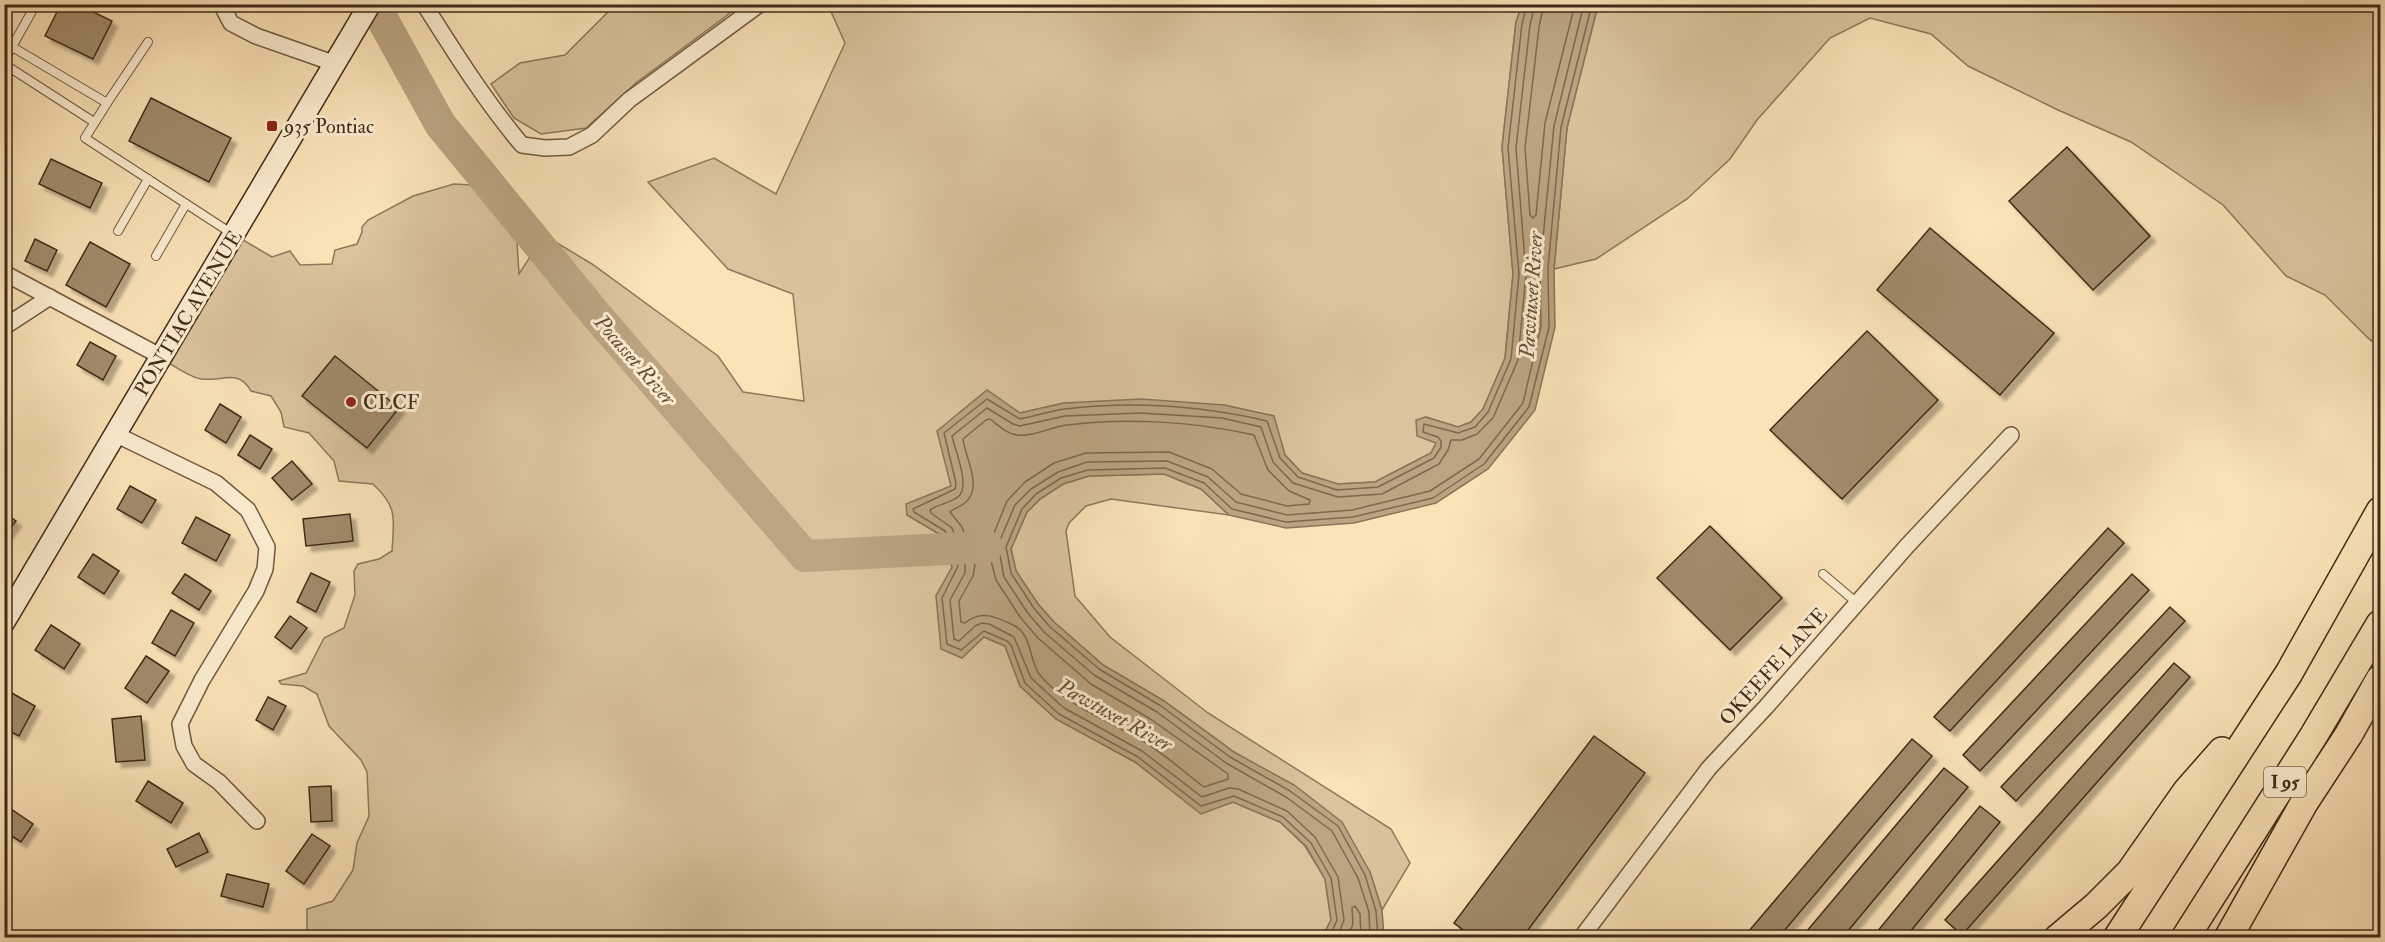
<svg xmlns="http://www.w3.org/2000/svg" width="2385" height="942" font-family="'IM FELL Double Pica',serif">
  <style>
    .green { fill: #dbc49d; stroke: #8e785b; stroke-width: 1.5 }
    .water { fill: #bca482; stroke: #8b7458; stroke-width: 1.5 }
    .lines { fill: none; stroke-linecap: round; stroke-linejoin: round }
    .shore { stroke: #7e684e; stroke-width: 1.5 }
    .river { stroke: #bca482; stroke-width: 32 }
    .building { fill: #a28b6c; stroke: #412b19; stroke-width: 1.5; filter: url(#shadow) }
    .service-casing { stroke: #705941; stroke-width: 10 }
    .minor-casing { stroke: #705941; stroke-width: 18 }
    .secondary-casing { stroke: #412b19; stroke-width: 24 }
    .motorway-casing { stroke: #412b19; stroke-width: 30 }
    .service { stroke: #fcedd1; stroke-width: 8 }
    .minor { stroke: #fcedd1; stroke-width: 15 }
    .secondary { stroke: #fcedd1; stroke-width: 21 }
    .motorway { stroke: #fbe3b8; stroke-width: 27 }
    .poi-dot { fill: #8f2418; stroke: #fcedd1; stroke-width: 2 }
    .labels { text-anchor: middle; stroke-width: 6; stroke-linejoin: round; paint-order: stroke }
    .shield { fill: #fcedd1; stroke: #796550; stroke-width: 1.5 }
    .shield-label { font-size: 18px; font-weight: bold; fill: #412b19 }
    .poi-label { font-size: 20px; fill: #412b19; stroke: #fcedd1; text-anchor: start }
    .street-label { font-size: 20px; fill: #412b19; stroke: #fcedd1 }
    .water-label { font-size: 21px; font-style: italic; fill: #664f38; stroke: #fcedd1 }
  </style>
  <defs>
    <filter id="shadow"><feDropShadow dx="5.5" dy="5.5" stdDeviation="1.5" flood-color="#0004"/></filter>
  </defs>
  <rect width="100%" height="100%" fill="#fbe3b8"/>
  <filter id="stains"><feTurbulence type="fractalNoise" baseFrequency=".00333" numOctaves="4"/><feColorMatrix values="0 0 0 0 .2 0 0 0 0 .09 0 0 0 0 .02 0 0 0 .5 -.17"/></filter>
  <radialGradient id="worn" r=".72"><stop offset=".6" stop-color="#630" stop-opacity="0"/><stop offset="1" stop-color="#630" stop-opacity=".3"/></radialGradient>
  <g class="green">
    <path d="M615,5h126l-104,77 -51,46 -45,6 -27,-16 -23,-34 29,-21 45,-8z"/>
    <path d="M828,5h694l-6,17 -14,125 11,127 -8,84 -22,51 -12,13 -13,5 -32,-10 10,26 -5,10 -56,29 -37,2 -36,-11 -17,-18 -12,-39 -49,-11 -160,-2 -44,10 -69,73 -44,29 34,20 11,33 -16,28 48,41 21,9 15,40 36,33 79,43 66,51 32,-11 47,20 25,24 20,33 6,41 -9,17h-1017l2,-5v-23l26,-8 20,-31 4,-27 12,-27 -2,-44 -6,-12 -32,-34 -12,-32 -14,-8 -22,-2 -2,-3 27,-8 18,-35 20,-10 11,-33 -1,-24 4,-7 21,-5 13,-8c2,-32 6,-44 -19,-67l-34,-3 -5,-20 -25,-28 -25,-6 -3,-15 -10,-16 -20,-5c-13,-23 -29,-9 -50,-12 -12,-2 -27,-13 -37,-19l74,-123 34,20 18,-6 10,14 32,-1 3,-14 22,-6 5,-12v-5l6,-7 45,-24 41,-12 17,1 28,9 17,32 3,48 25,-39 48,29 126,92 25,36 61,9 -11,-107 -65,-25 -80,-87 66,-24 62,36 69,-151z"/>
    <path d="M1598,5h782v326l-9,10 -46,-46 -39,-19 -63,-71 -92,-63 -73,-32 -90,-44 -37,-32 -61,-16 -40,20 -73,82 -27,39 -43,40 -91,60 -42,10 13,-141z"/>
    <path d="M1164,474l37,15 28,26 -118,-16 -25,7 -17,17 -3,8 9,65 35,41 98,76 183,116 19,34 -28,47 -12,-38 -136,-120 -70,-51 -61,-36 -49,-43 -16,-18 -22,-33 -5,-22 16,-37 13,-13 23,-15 26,-8z"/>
  </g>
  <path class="water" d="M1522,5h76l-31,123 -13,141 1,58 -20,83 -47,59 -52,34 -82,20 -68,5 -57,-13 -28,-26 -37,-15 -75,2 -26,8 -23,15 -13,13 -16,37 5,22 22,33 16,18 49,43 61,36 70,51 60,33 48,37 28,50 12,38 2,27h-62l9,-17 -6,-41 -19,-33 -26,-24 -47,-20 -32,12 -66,-52 -79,-43 -36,-33 -15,-40 -21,-9 -22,21 -21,-9 -5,-53 16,-29 -11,-32 -34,-20 -1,-11 45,-18 -14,-55 50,-41 33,23 44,-10 77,-4 83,6 50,11 11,39 17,18 36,11 37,-2 56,-29 5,-10 -19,-7 -1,-16 9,-3 33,10 13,-5 12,-13 22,-51 8,-84 -11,-127 14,-125z"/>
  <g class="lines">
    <g class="shore">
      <path d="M1544,4l-5,23 -14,121 5,67 3,3 3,-3 9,-92 30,-119"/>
      <path d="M990,419c8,6 17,15 27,16 16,2 34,-8 50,-10 59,-8 129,-3 187,10l14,35 21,21 21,9 -1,4 -22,2 -46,-12 -29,-25 -43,-17 -83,1 -32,10 -29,19 -18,19 -17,42 -1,10 7,27 24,37 18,21 53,46 61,36 76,54v5l-24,8c-19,-14 -37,-31 -58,-44 -32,-20 -84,-39 -107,-69 -10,-15 -7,-38 -24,-48 -18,-9 -34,-17 -50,-3l-4,-1 -2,-21 14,-25 2,-11 -13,-38 -12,-15c4,-4 11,-5 16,-10 17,-16 -1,-44 -3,-63l23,-19z"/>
      <path d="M1329,938l8,-18 -6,-42 -20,-35 -28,-26 -49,-21 -33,10 -63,-49 -79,-43 -34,-31 -14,-38 -4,-4 -23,-10 -23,19 -14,-6 -5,-46 16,-32 -13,-35 -31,-19 -1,-3 42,-20 1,-6 -12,-50 43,-34 33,20c15,-3 30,-8 45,-10 67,-8 137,-3 202,12l13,37 18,19 39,13 41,-3 56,-29 7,-11v-6l-3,-4 -15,-5 1,-8 34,9 17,-6 13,-15 23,-53 8,-85 -11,-126 14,-124 5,-20"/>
      <path d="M1337,938l7,-18 -6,-43 -23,-40 -28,-26 -49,-22 -9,-1 -27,9 -60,-46 -78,-43 -33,-30 -17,-41 -25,-13 -7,-1 -7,3 -16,15 -5,-2 -4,-39 15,-27v-9l-13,-36 -21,-15 -1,-3c8,-6 22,-7 29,-14 11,-11 -4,-46 -7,-60l35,-28 26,16 7,2 45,-10 76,-3 81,5 39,9 12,35 20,21 45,14 44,-3 57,-30 9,-14 3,-10h11l15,-6 16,-16 25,-58 8,-86 -10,-126 14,-123 5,-21"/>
      <path d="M1347,938l6,-14 -1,-16 3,-2 5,8 1,24"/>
      <path d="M1370,938l-1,-26 -11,-34 -26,-47 -46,-34 -60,-34 -69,-51 -63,-37 -50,-43 -17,-20 -23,-35 -6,-32 17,-40 16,-16 27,-17 29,-10 80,-1 41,16 28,25 51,13 65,-5 78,-19 49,-32 44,-56 18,-77 -1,-58 14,-142 30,-122"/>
      <path d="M1378,938l-2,-27 -11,-36 -27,-49 -48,-35 -60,-34 -69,-51 -62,-37 -50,-43 -16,-19 -22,-34 -5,-26 16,-38 14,-15 25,-16 27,-8 77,-2 39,15 28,26 54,13 67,-5 80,-19 51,-34 45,-57 20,-80 -1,-59 13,-141 31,-123"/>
    </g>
    <path class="river" d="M374,4l66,120 157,192 208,240 182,-9"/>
  </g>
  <g class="building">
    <path d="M61,4h16l35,17 -19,38 -48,-23z"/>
    <path d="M151,98l80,40 -22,44 -80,-41z"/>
    <path d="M2067,147l83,89 -57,54 -84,-89z"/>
    <path d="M51,159l51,24 -12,25 -51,-24z"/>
    <path d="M1930,228l124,105 -54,62 -123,-105z"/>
    <path d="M35,239l22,11 -10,21 -22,-10z"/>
    <path d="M90,242l40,22 -24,43 -40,-22z"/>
    <path d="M1867,331l71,69 -96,99 -72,-69z"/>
    <path d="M90,342l26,14 -13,24 -26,-15z"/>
    <path d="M335,356l64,52 -32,40 -65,-52z"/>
    <path d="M220,404l21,13 -15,26 -21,-13z"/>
    <path d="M250,435l22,14 -12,20 -22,-14z"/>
    <path d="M292,461l20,23 -20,16 -20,-22z"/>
    <path d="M130,486l26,14 -14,23 -25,-14z"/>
    <path d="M4,513l12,8 -12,16z"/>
    <path d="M350,514l3,27 -47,5 -3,-27z"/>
    <path d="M196,517l34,18 -14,26 -34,-18z"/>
    <path d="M1710,526l72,72 -52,52 -73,-72z"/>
    <path d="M2108,528l16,15 -174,188 -16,-14z"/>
    <path d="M93,554l26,17 -15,23 -26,-17z"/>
    <path d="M311,573l19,9 -14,30 -19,-10z"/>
    <path d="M185,574l26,17 -12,19 -27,-17z"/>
    <path d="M2132,574l17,16 -169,181 -17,-16z"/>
    <path d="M2170,607l15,14 -169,180 -15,-14z"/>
    <path d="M171,610l23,13 -19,33 -23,-13z"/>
    <path d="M290,616l17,12 -16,21 -16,-12z"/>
    <path d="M51,625l29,19 -16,25 -29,-19z"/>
    <path d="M146,656l23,15 -22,32 -22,-15z"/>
    <path d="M2174,663l16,14 -228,258 -17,-15z"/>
    <path d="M10,692l25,14 -16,30 -15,-8v-26z"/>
    <path d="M268,697l18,9 -13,24 -17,-10z"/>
    <path d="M141,716l4,44 -29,2 -4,-43z"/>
    <path d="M1594,736l51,37 -123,165h-48l-20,-15z"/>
    <path d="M1912,739l20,17 -154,182h-35z"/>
    <path d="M1944,768l24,19 -126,151h-41z"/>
    <path d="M148,781l35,22 -12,20 -35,-22z"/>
    <path d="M331,786l1,35 -21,1 -2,-35z"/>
    <path d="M5,805l28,19 -12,18 -17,-11z"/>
    <path d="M1980,806l20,16 -95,116h-33z"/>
    <path d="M199,833l9,19 -32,15 -9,-18z"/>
    <path d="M312,834l18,12 -26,38 -18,-13z"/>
    <path d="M227,874l42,10 -6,23 -42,-11z"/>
  </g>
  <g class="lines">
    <g class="service-casing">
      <g id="service">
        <path d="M4,42l103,61 -22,35 146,95"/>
        <path d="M4,61l32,-57"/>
        <path d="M4,64l90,58"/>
        <path d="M107,103l41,-61"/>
        <path d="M118,231l30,-52"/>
        <path d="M156,256l30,-52"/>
        <path d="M1823,574l34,29"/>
      </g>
    </g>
    <g class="minor-casing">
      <g id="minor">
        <path d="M221,4l10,19 25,13 80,28"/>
        <path d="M424,4c31,49 61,97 98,141l23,3 24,-1 23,-12 37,-35 131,-96"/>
        <path d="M4,273l158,84"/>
        <path d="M4,327l46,-30"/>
        <path d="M115,434l101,49 32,27 19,37 -2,22 -9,22 -54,89 -22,44 4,22 10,18 25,18 38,39"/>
        <path d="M1581,938l128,-170 57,-61 141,-161 104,-111"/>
      </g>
    </g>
    <g class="secondary-casing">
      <path id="secondary" d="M4,622l366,-618"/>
    </g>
    <g class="motorway-casing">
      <g id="motorway">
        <path d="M2058,938l38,-32 34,-34 56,-80 36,-41"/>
        <path d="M2117,938l172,-265 91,-162"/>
        <path d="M2185,938l129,-203 66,-111"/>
        <path d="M2228,938l76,-135 45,-69 31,-55"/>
      </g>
    </g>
    <use href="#service" class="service"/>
    <use href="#minor" class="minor"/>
    <use href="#secondary" class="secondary"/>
    <use href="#motorway" class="motorway"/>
  </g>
  <g class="poi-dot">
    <rect x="266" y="120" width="12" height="12" rx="3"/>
    <circle cx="351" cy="402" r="6"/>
  </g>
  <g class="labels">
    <rect class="shield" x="2264" y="767" width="42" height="30" rx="4.5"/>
    <g class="shield-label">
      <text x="2285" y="788">I 95</text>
    </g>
    <g class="poi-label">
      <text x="284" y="133">935 Pontiac</text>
      <text x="363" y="409">CLCF</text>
    </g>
    <g class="street-label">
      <text transform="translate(188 313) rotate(-59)" y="7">PONTIAC AVENUE</text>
      <text transform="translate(1773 666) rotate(-48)" y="7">OKEEFE LANE</text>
    </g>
    <g class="water-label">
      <text transform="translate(1531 295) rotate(-86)" y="7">Pawtuxet River</text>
      <text transform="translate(635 360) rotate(49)" y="7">Pocasset River</text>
      <text transform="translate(1115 715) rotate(29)" y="7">Pawtuxet River</text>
    </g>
  </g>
  <rect width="2385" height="942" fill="none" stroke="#fbe3b8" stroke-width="24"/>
  <rect x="6" y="6" width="2373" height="930" fill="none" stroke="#412b19" stroke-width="3"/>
  <rect x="12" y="12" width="2361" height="918" fill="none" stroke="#412b19" stroke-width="1.5"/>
  <rect width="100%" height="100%" filter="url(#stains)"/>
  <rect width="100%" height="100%" fill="url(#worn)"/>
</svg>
